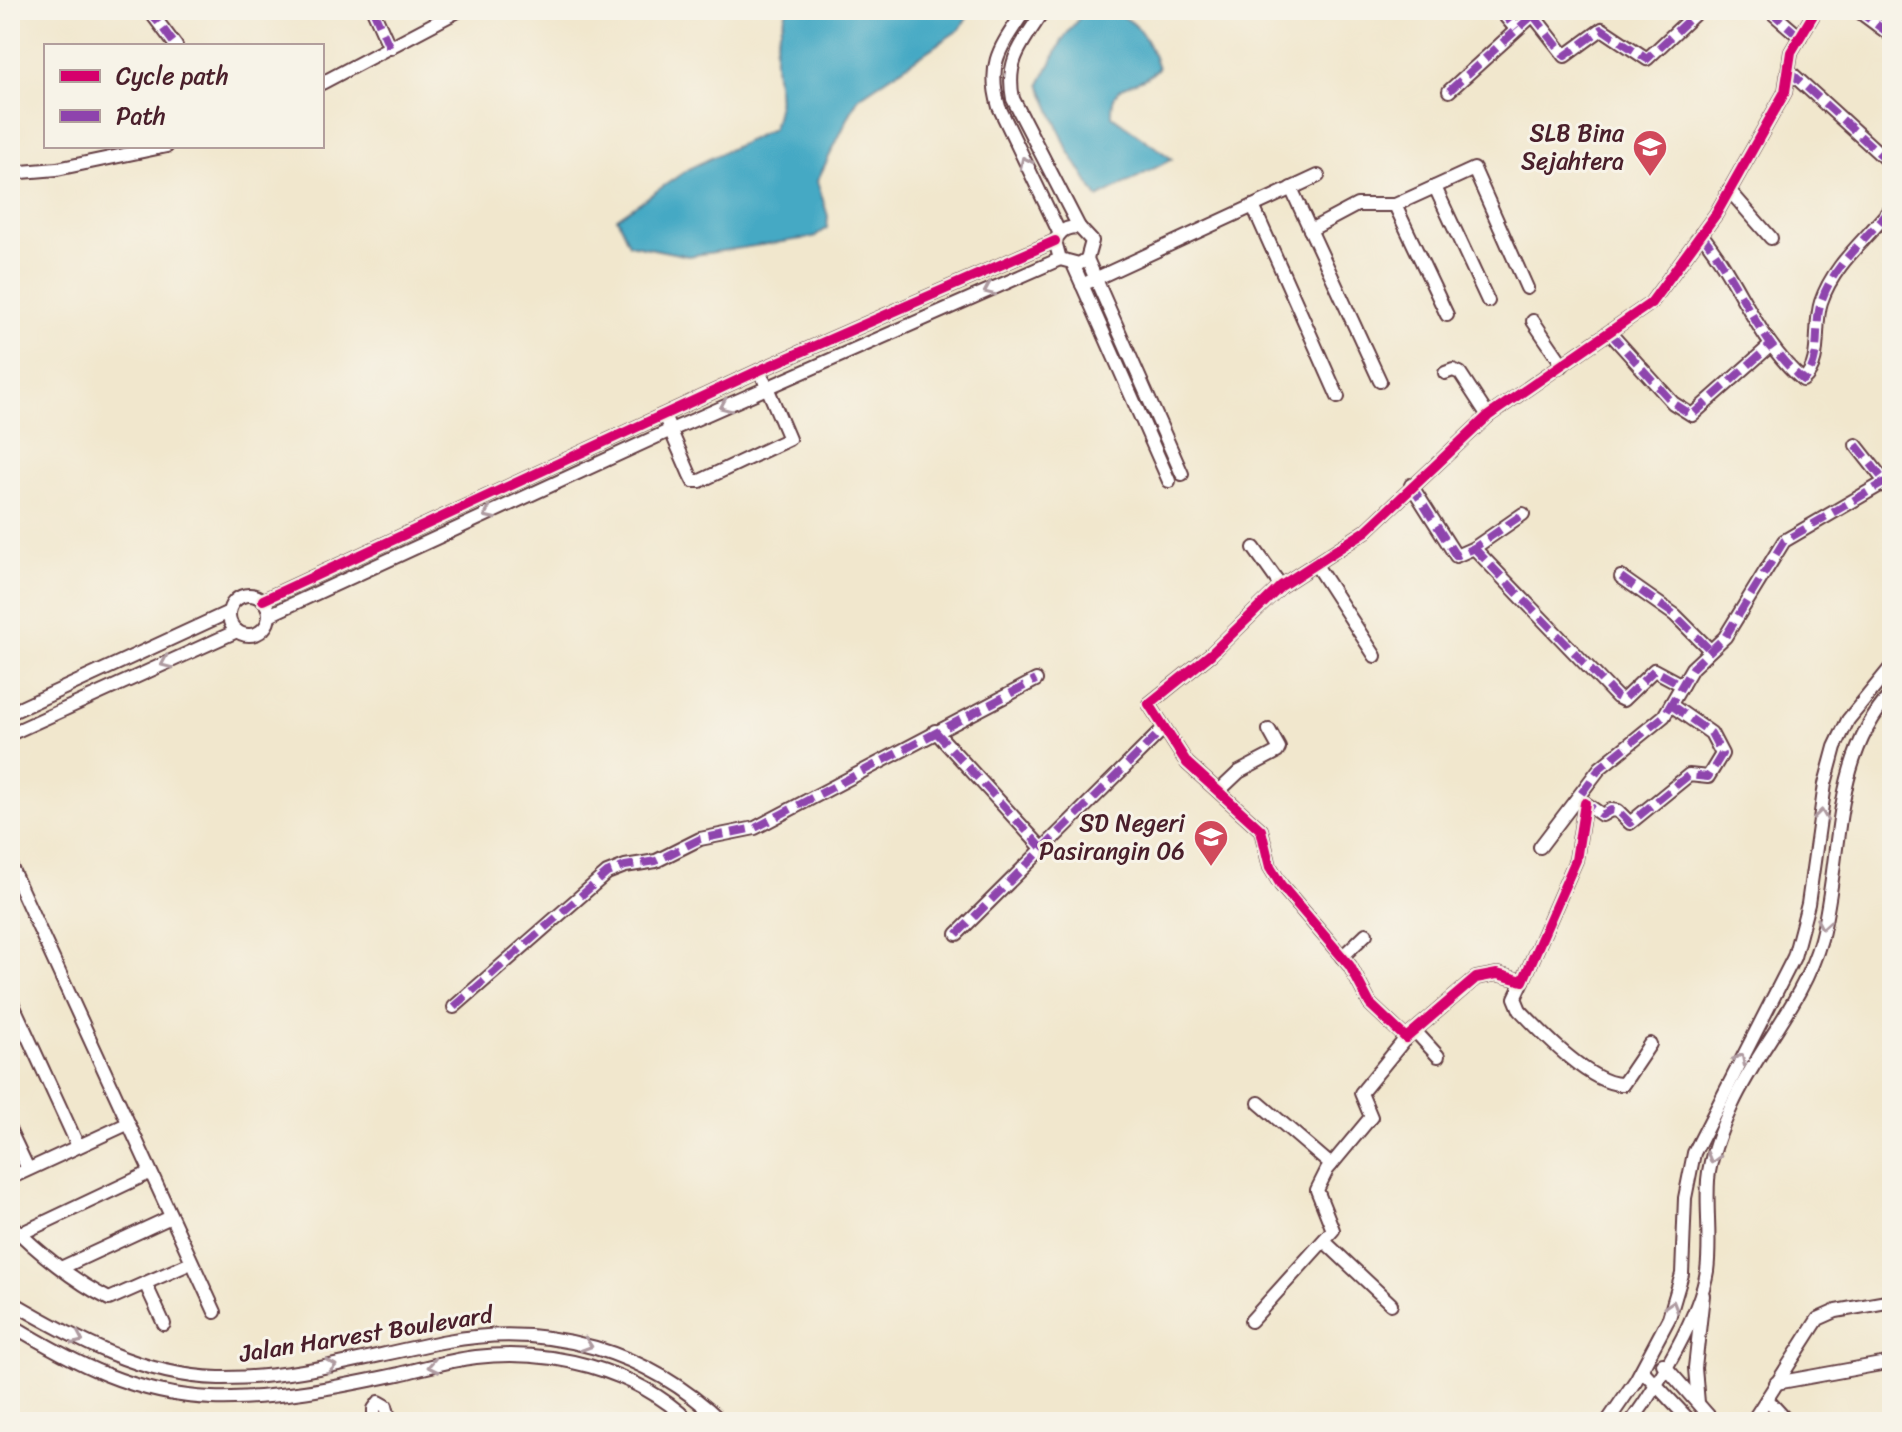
<svg xmlns="http://www.w3.org/2000/svg" width="1902" height="1432" font-family="Sriracha,sans-serif">
  <style>
    .water { fill: #44a9c4; stroke: #476478; stroke-width: 2 }
    .lines { fill: none; stroke-linecap: round; stroke-linejoin: round }
    .minor-casing { stroke: #633d43; stroke-width: 16 }
    .minor { stroke: #fff; stroke-width: 12 }
    .quiet { stroke: #8e44ad; stroke-width: 8; stroke-dasharray: 16 8; stroke-linecap: butt }
    .cycleway-casing { stroke: #f7f3e8; stroke-width: 15 }
    .cycleway { stroke: #d6006c; stroke-width: 10 }
    .oneway { stroke: #ae9aa0 }
    .labels { text-anchor: middle; stroke-width: 6; stroke-linejoin: round; paint-order: stroke }
    .poi-label { font-size: 24px; fill: #4a1f2b; stroke: #f7f3e8; text-anchor: end }
    .street-label { font-size: 24px; fill: #4a1f2b; stroke: #f7f3e8 }
  </style>
  <rect width="100%" height="100%" fill="#f7f3e8"/>
  <filter id="ink" filterUnits="userSpaceOnUse"><feTurbulence type="fractalNoise" baseFrequency=".0125" numOctaves="2"/><feDisplacementMap in="SourceGraphic" scale="16" xChannelSelector="R" yChannelSelector="G"/><feConvolveMatrix kernelMatrix="1 2 1 2 8 2 1 2 1" color-interpolation-filters="sRGB"/></filter>
  <filter id="wash" filterUnits="userSpaceOnUse"><feTurbulence type="fractalNoise" baseFrequency=".006" numOctaves="4" result="noise"/><feDisplacementMap in="SourceGraphic" scale="32" xChannelSelector="R" yChannelSelector="G"/><feGaussianBlur stdDeviation="1.8" result="paint"/><feColorMatrix in="noise" values="0 0 0 0 0 0 0 0 0 0 0 0 0 0 0 0 0 1.4 0 .05"/><feComposite in="paint" operator="in"/></filter>
  <g filter="url(#wash)">
    <rect width="100%" height="100%" fill="#f1e7cd"/>
    <g class="water">
      <path d="M787,10h185l-12,19 -102,69 -41,83 11,35 -1,12 -12,9 -127,19 -59,-12 -12,-26 73,-50 82,-39c14,-36 1,-43 3,-76 0,-13 8,-29 12,-43z"/>
      <path d="M1085,10c45,0 59,17 73,58 -20,23 -48,8 -46,48l60,43 -74,39 -30,-48 -28,-66 23,-45z"/>
    </g>
  </g>
  <g filter="url(#ink)">
    <g class="lines">
      <g class="minor-casing">
        <g id="minor">
          <path d="M149,10l27,36"/>
          <path d="M373,10l17,38"/>
          <path d="M1025,10c-24,37 -39,52 -26,97l60,125"/>
          <path d="M1044,10c-21,33 -39,49 -31,89l66,128"/>
          <path d="M1500,10l16,19"/>
          <path d="M1769,10l31,27"/>
          <path d="M1857,10l35,26"/>
          <path d="M1533,15l32,41 37,-27 45,30 52,-49"/>
          <path d="M1789,71l103,94"/>
          <path d="M322,83l138,-73"/>
          <path d="M1449,91l84,-76 1,-5"/>
          <path d="M10,173l47,-4 110,-23"/>
          <path d="M1435,187l53,114"/>
          <path d="M1291,188l89,193"/>
          <path d="M1729,190l42,48"/>
          <path d="M1395,205l52,110"/>
          <path d="M1253,206l85,191"/>
          <path d="M1310,230l47,-25h38l79,-36 53,119"/>
          <path d="M1701,234c38,46 56,107 102,146 20,-17 10,-54 18,-78 13,-39 46,-63 71,-95"/>
          <path d="M1087,259l-8,5 -19,-5 -5,-18c6,-11 11,-14 24,-14l13,14 -5,18 95,215"/>
          <path d="M1073,264l96,217"/>
          <path d="M1082,285l236,-109"/>
          <path d="M1533,321l30,44"/>
          <path d="M1610,333l63,70 19,12 79,-70"/>
          <path d="M1445,373l8,-3 7,3 28,43"/>
          <path d="M667,422l23,53 3,6h7l89,-42 -25,-59"/>
          <path d="M1856,445l30,38"/>
          <path d="M1411,485l45,71 18,-8 49,-34"/>
          <path d="M1254,548l27,38"/>
          <path d="M1474,548l143,149 6,3 31,-30 28,15"/>
          <path d="M1316,565l59,91"/>
          <path d="M1621,577l54,38 35,35"/>
          <circle cx="249" cy="615" r="20"/>
          <path d="M263,600l497,-230 295,-129"/>
          <path d="M269,615l402,-185 389,-171"/>
          <path d="M10,713l219,-101"/>
          <path d="M935,731l106,116"/>
          <path d="M10,734l227,-103"/>
          <path d="M1220,790l19,-18 38,-20 2,-4 -10,-18"/>
          <path d="M1582,801l20,14 9,-5 7,1 12,12 59,-48 19,2 14,-23 -11,-21 -40,-28"/>
          <path d="M1585,803l-9,57 -53,121 -26,-7 -21,4 -70,60 -36,-34 -20,-38 -69,-81 -11,-18 -9,-37 -74,-67 -38,-59 62,-50 70,-68 85,-55 122,-115 163,-113 65,-89 69,-122 6,-40 25,-42"/>
          <path d="M1540,847l60,-79 64,-52 28,-48 33,-31 59,-96 108,-63"/>
          <path d="M10,865l205,447"/>
          <path d="M957,934l206,-205"/>
          <path d="M1342,957l24,-23"/>
          <path d="M1523,981l-8,17 5,12c21,22 72,76 103,74l27,-40"/>
          <path d="M10,998l68,148"/>
          <path d="M454,1007l153,-134 18,-7 31,-5 44,-22 55,-11 281,-148"/>
          <path d="M1415,1031l23,25"/>
          <path d="M1259,1103l72,62"/>
          <path d="M10,1131l18,38"/>
          <path d="M10,1178l117,-54"/>
          <path d="M10,1224c28,28 65,58 99,75l82,-36"/>
          <path d="M20,1234l129,-61"/>
          <path d="M1324,1241l67,63"/>
          <path d="M63,1267l108,-50"/>
          <path d="M146,1285l18,39"/>
          <path d="M10,1301c65,38 132,75 209,77 79,1 152,-23 228,-37 102,-19 201,10 275,81"/>
          <path d="M1251,1321l82,-91 -16,-40 10,-20 44,-53 -10,-24 45,-55"/>
          <path d="M10,1324c64,39 125,71 202,74 61,2 127,-11 187,-24 25,-6 51,-14 77,-17 74,-9 159,12 214,65"/>
          <path d="M1663,1364l51,58"/>
          <path d="M1642,1370l49,52"/>
          <path d="M1776,1383l116,-21"/>
          <path d="M1767,1399l21,23"/>
          <path d="M1698,1403l-3,-35 8,-73"/>
          <path d="M374,1422v-13l5,-7 7,4 4,16"/>
          <path d="M1607,1422l29,-42 33,-62 13,-44 3,-76 9,-45 100,-196 14,-53 17,-120 10,-37 13,-27 44,-54"/>
          <path d="M1631,1422c27,-37 69,-107 76,-151 4,-30 -1,-61 1,-91 2,-25 14,-53 24,-75 26,-57 72,-104 89,-166 22,-84 9,-179 71,-246"/>
          <path d="M1752,1422l66,-103 18,-8 56,-10"/>
        </g>
      </g>
      <use href="#minor" class="minor"/>
      <g class="quiet">
        <path d="M149,10l27,36"/>
        <path d="M373,10l17,38"/>
        <path d="M1500,10l16,19"/>
        <path d="M1769,10l31,27"/>
        <path d="M1857,10l35,26"/>
        <path d="M1533,15l32,41 37,-27 45,30 52,-49"/>
        <path d="M1789,71l103,94"/>
        <path d="M1449,91l84,-76 1,-5"/>
        <path d="M1701,234c38,46 56,107 102,146 20,-17 10,-54 18,-78 13,-39 46,-63 71,-95"/>
        <path d="M1610,333l63,70 19,12 79,-70"/>
        <path d="M1856,445l30,38"/>
        <path d="M1411,485l45,71 18,-8 49,-34"/>
        <path d="M1474,548l143,149 6,3 31,-30 28,15"/>
        <path d="M1621,577l54,38 35,35"/>
        <path d="M1671,705l40,28 11,21 -14,23 -19,-2 -59,48 -12,-12 -7,-1 -9,5 -24,-17 22,-30 64,-52 28,-48 33,-31 59,-96 108,-63"/>
        <path d="M935,731l106,116"/>
        <path d="M957,934l206,-205"/>
        <path d="M454,1007l153,-134 18,-7 31,-5 44,-22 55,-11 281,-148"/>
      </g>
      <g class="cycleway-casing">
        <g id="cycleway">
          <path d="M263,600l497,-230 295,-129"/>
          <path d="M1585,803l-9,57 -53,121 -26,-7 -21,4 -70,60 -36,-34 -20,-38 -69,-81 -11,-18 -9,-37 -74,-67 -38,-59 62,-50 70,-68 85,-55 122,-115 163,-113 65,-89 69,-122 6,-40 25,-42"/>
        </g>
      </g>
      <use href="#cycleway" class="cycleway"/>
    </g>
    <defs><path id="oneway-chevron" d="M-2-3.5L2.5 0L-2 3.5" fill="none" stroke-width="1.6" stroke-linecap="round" stroke-linejoin="round" transform="scale(2)"/></defs>
    <g class="oneway">
      <use href="#oneway-chevron" transform="translate(1025 162) rotate(-116)"/>
      <use href="#oneway-chevron" transform="translate(989 290) rotate(156)"/>
      <use href="#oneway-chevron" transform="translate(725 406) rotate(156)"/>
      <use href="#oneway-chevron" transform="translate(489 514) rotate(155)"/>
      <use href="#oneway-chevron" transform="translate(166 663) rotate(156)"/>
      <use href="#oneway-chevron" transform="translate(1821 815) rotate(-83)"/>
      <use href="#oneway-chevron" transform="translate(1823 924) rotate(100)"/>
      <use href="#oneway-chevron" transform="translate(1740 1059) rotate(-63)"/>
      <use href="#oneway-chevron" transform="translate(1713 1158) rotate(106)"/>
      <use href="#oneway-chevron" transform="translate(1672 1306) rotate(-73)"/>
      <use href="#oneway-chevron" transform="translate(78 1339) rotate(25)"/>
      <use href="#oneway-chevron" transform="translate(587 1345) rotate(18)"/>
      <use href="#oneway-chevron" transform="translate(331 1366) rotate(-9)"/>
      <use href="#oneway-chevron" transform="translate(433 1366) rotate(168)"/>
    </g>
  </g>
  <defs>
    <g id="school-pin" transform="scale(1.8)"><path d="M0 17L-7.5 6A9.5 9.5 0 1 1 7.5 6Z" fill="#d1495b" stroke="#f7f3e8"/><path d="M0-5L7-2L0 1L-7-2ZM-4 1L0 2.5L4 1V4Q0 6-4 4Z" fill="#fff"/></g>
  </defs>
  <g fill-rule="evenodd">
    <use href="#school-pin" x="1650" y="147"/>
    <use href="#school-pin" x="1211" y="837"/>
  </g>
  <g class="labels">
    <g class="poi-label">
      <text x="1624" y="141">SLB Bina<tspan x="1624" dy="28">Sejahtera</tspan></text>
      <text x="1185" y="831">SD Negeri<tspan x="1185" dy="28">Pasirangin 06</tspan></text>
    </g>
    <g class="street-label">
      <text transform="translate(366 1334) rotate(-9)" y="8">Jalan Harvest Boulevard</text>
    </g>
  </g>
  <rect width="1902" height="1432" fill="none" stroke="#f7f3e8" stroke-width="40"/>
  <rect x="44" y="44" width="280" height="104" fill="#f7f3e8" stroke="#b29e9c" stroke-width="2"/>
  <rect x="60" y="70" width="40" height="12" fill="#d6006c" stroke="#b29e9c" stroke-width="2"/>
  <text x="116" y="84" font-size="24" fill="#4a1f2b">Cycle path</text>
  <rect x="60" y="110" width="40" height="12" fill="#8e44ad" stroke="#b29e9c" stroke-width="2"/>
  <text x="116" y="124" font-size="24" fill="#4a1f2b">Path</text>
</svg>
